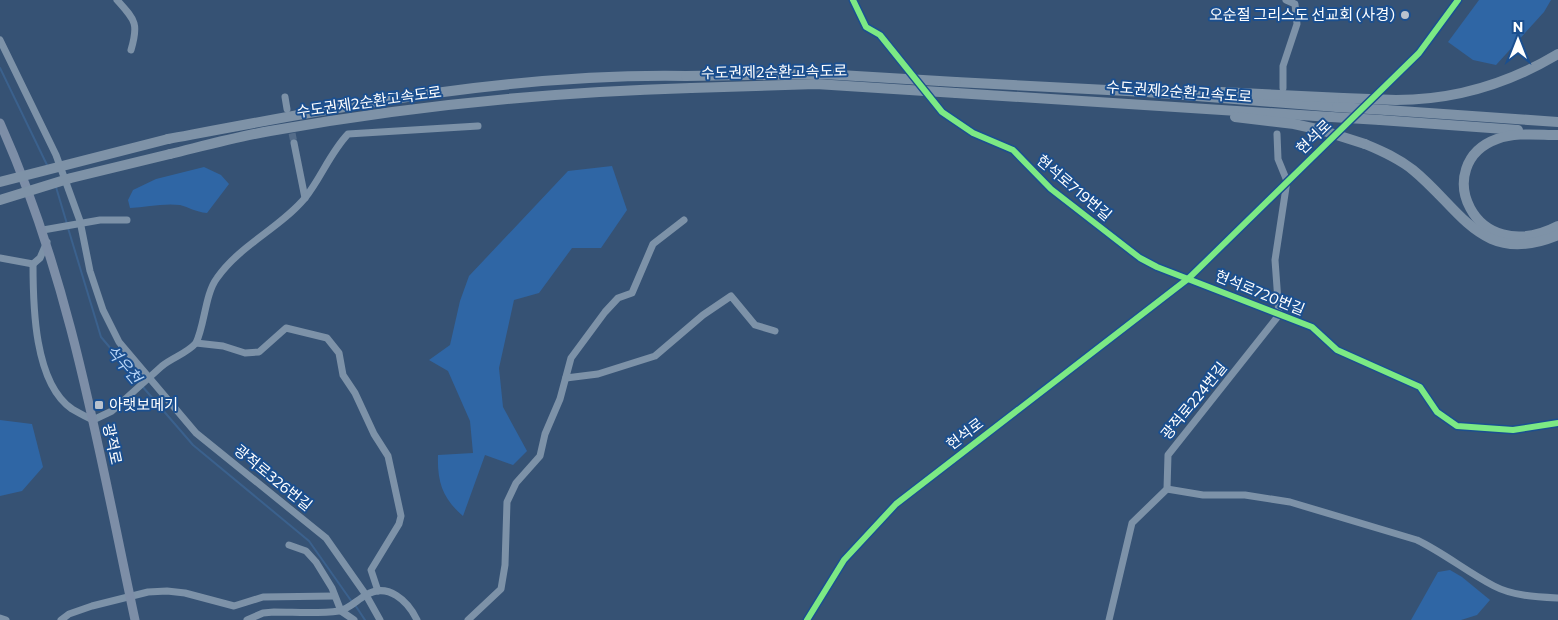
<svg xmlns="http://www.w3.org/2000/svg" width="1558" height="620" font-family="Commissioner,'Noto Sans KR',sans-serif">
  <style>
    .green { fill: #2f66a5 }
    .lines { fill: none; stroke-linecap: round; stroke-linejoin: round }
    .stream { stroke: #3b618d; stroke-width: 2 }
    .minor-tunnel { stroke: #546c89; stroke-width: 7; stroke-dasharray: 7 3.5; stroke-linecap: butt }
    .minor { stroke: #7d92a8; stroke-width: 7 }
    .major { stroke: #7d8ea7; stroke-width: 9 }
    .highway { stroke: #7e92a7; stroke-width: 10 }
    .highway-bridge { stroke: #7e92a7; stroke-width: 10 }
    .cycleway-casing { stroke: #1b4f8f; stroke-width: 9 }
    .cycleway { stroke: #7ce984; stroke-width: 6 }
    .poi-dot { fill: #b9c2ce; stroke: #1b4f8f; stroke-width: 2 }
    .labels { text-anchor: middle; stroke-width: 4; stroke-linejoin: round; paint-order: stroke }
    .poi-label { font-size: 15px; fill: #fff; stroke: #1b4f8f; text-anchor: end }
    .street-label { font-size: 15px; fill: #fff; stroke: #1b4f8f }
    .water-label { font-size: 16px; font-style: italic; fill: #b5d3f5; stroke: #1b4f8f }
  </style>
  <rect width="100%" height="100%" fill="#365274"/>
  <g class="green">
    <path d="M1479,0h72l-7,12 -48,53 -23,-5 -25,-18z"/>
    <path d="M612,166l15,44 -26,38h-29l-33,45 -25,7 -15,68 4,39 24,44 -14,14 -28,-10 -22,61c-20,-17 -26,-34 -25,-61l35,-2 -3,-32 -22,-50 -19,-11 21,-15 10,-44 9,-25 99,-105z"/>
    <path d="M204,167l17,8 8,9 -22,29c-12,-1 -18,-6 -27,-8 -16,-2 -34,2 -50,3l-2,-8 5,-10 23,-11z"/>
    <path d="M0,420l32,4 11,43 -21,24 -22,5z"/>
    <path d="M1450,570l12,7 28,23 -13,15 -16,5h-50l27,-48z"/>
  </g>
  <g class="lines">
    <g class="stream">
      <path d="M0,68l48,99"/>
      <path d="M56,187l11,37"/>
      <path d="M68,228l33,109 38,45"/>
      <path d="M142,386l51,59 116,96 43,61"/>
      <path d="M355,605l10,15"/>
    </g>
    <path class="minor-tunnel" d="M290,123l4,20"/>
    <g class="minor">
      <path d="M117,0c18,20 22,23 14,50"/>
      <path d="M853,0l13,27 14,8 62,77 31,21 40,17 38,39 89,69 17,9 155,60 25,23 83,37 17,25 20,14 56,4 45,-7"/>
      <path d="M0,40l56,115 24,66 10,50 13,39 16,32 77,91 130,105 40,57 14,25"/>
      <path d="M1283,88v-22l14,-42 -2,-20 -9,-4"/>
      <path d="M285,97l2,12"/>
      <path d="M294,143l11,55"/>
      <path d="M43,230l57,-10h27"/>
      <path d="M0,258l33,6 7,-6 7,-16"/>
      <path d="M33,264c0,41 1,119 39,145 7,4 14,8 21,11l19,-9 50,-45c11,-9 24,-12 34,-23l27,3 22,7 14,-1 27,-24 41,10 12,15 4,22 12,18 19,41 14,22 13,60 -2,8 -28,46 7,21"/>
      <path d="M196,343c9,-19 9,-49 21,-65 23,-33 63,-50 88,-80 16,-20 25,-45 43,-64l130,-8"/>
      <path d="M566,378l32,-4 57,-18 48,-41 28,-19 24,29 20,6"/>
      <path d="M1167,489l36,6h42l45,7 127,38c27,13 50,32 77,46 19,10 43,11 64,12"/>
      <path d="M289,545l17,6 10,11 16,26 9,23 13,9"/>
      <path d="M0,618l6,2"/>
      <path d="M61,620l8,-6 23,-8 56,-14 19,-1 18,2 49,13 29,-9 71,-1"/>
      <path d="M247,620l16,-7 11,-1c21,0 44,2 65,-1 10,-2 18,-11 27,-16 22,-13 42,6 51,25"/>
      <path d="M468,620l33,-31 4,-24 2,-63 9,-19 24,-27 5,-22 15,-35 11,-41 34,-46 13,-14 14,-5 21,-49 31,-24"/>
      <path d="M807,620l37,-60 52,-56 293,-226 230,-225 39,-53"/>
      <path d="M1109,620l23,-97 35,-34 1,-34 111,-140 -4,-55 12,-79 -9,-22 -1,-25"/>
    </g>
    <path class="major" d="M0,123c71,158 99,329 135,497"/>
    <g class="highway">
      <path d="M956,82l190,10 191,15"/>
      <path d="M1221,92l122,6"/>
      <path d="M956,93l375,24"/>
      <path d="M1396,100c58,0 112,-16 162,-46"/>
      <path d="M1386,110l172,12"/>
      <path d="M1235,117l59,7 27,6"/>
      <path d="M1380,120l138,10"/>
      <path d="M1558,135c-20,0 -42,-3 -61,4 -67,24 -25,131 61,87"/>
      <path d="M168,139c171,-32 343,-66 518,-63"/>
      <path d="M1365,144c17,7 33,14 48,26 49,40 69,97 145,65"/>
      <path d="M170,154c33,-8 66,-17 100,-23 139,-25 280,-39 421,-43"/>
    </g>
    <g class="highway-bridge">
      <path d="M686,76l137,-2 133,8"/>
      <path d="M691,88l125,-4 140,9"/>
      <path d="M1343,98l53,2"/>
      <path d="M1337,107l49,3"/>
      <path d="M1331,117l49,3"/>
      <path d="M1321,130l44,14"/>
      <path d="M0,182l168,-43"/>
      <path d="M0,200l71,-22 99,-24"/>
    </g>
    <g class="cycleway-casing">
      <g id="cycleway">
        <path d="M853,0l13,27 14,8 62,77 31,21 40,17 38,39 89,69 17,9 155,60 25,23 83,37 17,25 20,14 56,4 45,-7"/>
        <path d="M807,620l37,-60 52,-56 293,-226 230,-225 39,-53"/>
      </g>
    </g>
    <use href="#cycleway" class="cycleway"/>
  </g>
  <g class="poi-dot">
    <circle cx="1405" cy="15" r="5"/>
    <rect x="94" y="400" width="10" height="10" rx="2.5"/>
  </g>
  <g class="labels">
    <g class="poi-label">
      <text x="1395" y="20">오순절 그리스도 선교회 (사경)</text>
      <text x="109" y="410" text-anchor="start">아랫보메기</text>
    </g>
    <g class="street-label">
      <text transform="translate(774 72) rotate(-1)" y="5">수도권제2순환고속도로</text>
      <text transform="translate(1179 92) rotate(4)" y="5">수도권제2순환고속도로</text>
      <text transform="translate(369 102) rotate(-8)" y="5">수도권제2순환고속도로</text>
      <text transform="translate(1314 137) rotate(-44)" y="5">현석로</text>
      <text transform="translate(1074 188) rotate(40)" y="5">현석로719번길</text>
      <text transform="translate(1260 293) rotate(22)" y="5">현석로720번길</text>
      <text transform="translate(1194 401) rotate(-51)" y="5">광적로224번길</text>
      <text transform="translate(965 434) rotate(-37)" y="5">현석로</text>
      <text transform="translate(112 444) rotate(78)" y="5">광적로</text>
      <text transform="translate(273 478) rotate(39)" y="5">광적로326번길</text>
    </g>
    <g class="water-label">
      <text transform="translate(124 364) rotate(50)" y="6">석우천</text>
    </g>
  </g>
  <g transform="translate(1518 40)" stroke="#1b4f8f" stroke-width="4" paint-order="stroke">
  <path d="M0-4L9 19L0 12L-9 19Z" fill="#ffffff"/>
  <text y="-8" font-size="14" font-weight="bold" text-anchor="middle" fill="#ffffff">N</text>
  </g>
</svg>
